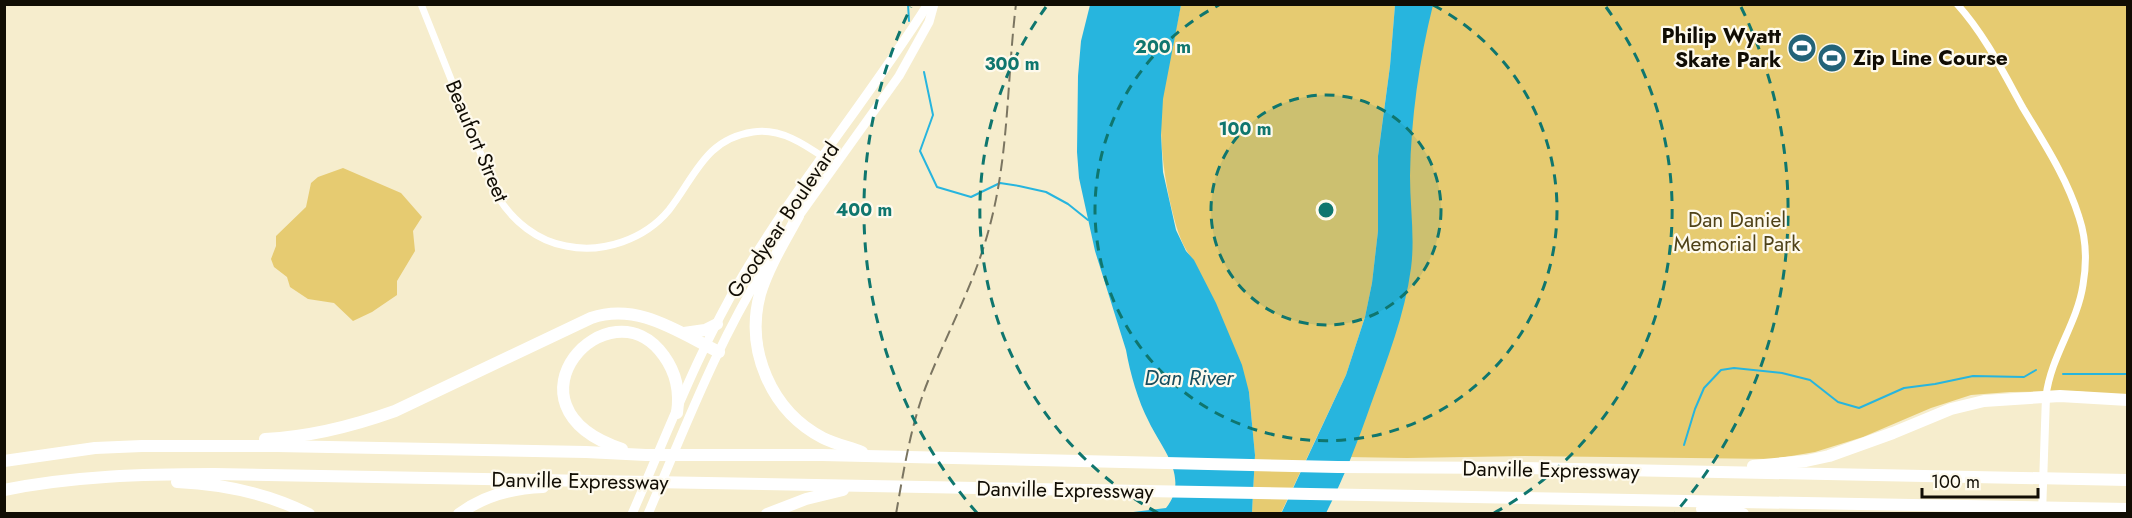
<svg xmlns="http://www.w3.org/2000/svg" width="2132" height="518" font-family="Jost,sans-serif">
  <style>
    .green { fill: #e6cb71 }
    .water { fill: #27b5de }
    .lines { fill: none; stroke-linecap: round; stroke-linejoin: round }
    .stream { stroke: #27b5de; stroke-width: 2 }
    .minor { stroke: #fff; stroke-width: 7 }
    .tertiary { stroke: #fff; stroke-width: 8 }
    .secondary { stroke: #fff; stroke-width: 9 }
    .motorway { stroke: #fff; stroke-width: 12 }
    .rail { stroke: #7b7561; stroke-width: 2; stroke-dasharray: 12 6; stroke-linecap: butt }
    .ring { fill: none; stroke: #0f766e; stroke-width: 3; stroke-dasharray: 10 8 }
    .labels { text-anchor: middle; stroke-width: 4.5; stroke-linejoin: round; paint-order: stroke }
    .poi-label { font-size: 21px; font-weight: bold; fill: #110d04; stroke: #fefaed; text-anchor: end }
    .street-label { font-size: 21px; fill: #110d04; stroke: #fefaed }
    .park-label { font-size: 21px; fill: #4f4218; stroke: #fefaed }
    .water-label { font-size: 22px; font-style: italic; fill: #184e5f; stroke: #fefaed }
    .centre { fill: #0f766e; stroke: #fefaed; stroke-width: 3 }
    .ring-label { font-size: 18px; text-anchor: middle; font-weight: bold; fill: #0f766e; stroke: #fefaed; stroke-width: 4.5; stroke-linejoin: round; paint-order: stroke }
  </style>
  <rect width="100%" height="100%" fill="#f6edcd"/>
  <g class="green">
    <path d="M1181,5h214l-5,61 -12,89v76l-6,52 -7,34 -19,58 -65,138h-29l3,-58 -6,-63 -55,-131c-14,-17 -18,-35 -23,-55 -8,-35 -12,-70 -9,-106 3,-32 13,-64 19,-95z"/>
    <path d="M1424,5h703v391l-52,-5 -65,1 -39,3 -40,13 -68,29 -48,15 -41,7 -249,-3 -118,2 -61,-1 63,-333z"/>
    <path d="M343,168l58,25 21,24 -9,14 2,20 -18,30v14l-25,17 -19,9 -19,-18 -26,-4 -18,-12 -3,-10 -13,-10 -3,-8 5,-13v-10l30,-29 5,-24 7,-6z"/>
  </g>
  <g class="water">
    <path d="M1090,5h91l-18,94 -2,36 2,37 13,58 10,21 8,9 22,43 26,62 7,27 6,63 -3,58h-127l41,-5c24,-30 -4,-59 -17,-86 -11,-21 -19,-49 -23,-72l-31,-99 -16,-73 -2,-26 1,-76 3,-35z"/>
    <path d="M1395,5h38c-14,56 -22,113 -23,171 0,31 5,62 1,92 -6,46 -24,92 -40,136 -13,37 -27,74 -45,109l-45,1 65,-139 19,-58 7,-34 6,-52v-75l12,-90z"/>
  </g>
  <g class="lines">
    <g class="stream">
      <path d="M908,4l1,17"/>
      <path d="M924,72l9,43 -13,36 17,36 34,10 29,-14 19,3 27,6 22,12 20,16 3,-2"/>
      <path d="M2063,374h65"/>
      <path d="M1684,445l11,-36 9,-21 17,-18 13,-2 48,5 28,7 28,22 21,6 45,-20 31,-4 38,-8 51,1 12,-7"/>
    </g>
    <g class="minor">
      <path d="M421,4l77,193c15,24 39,44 68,49 37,8 79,-7 103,-36 26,-33 36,-71 84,-78 31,-5 58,17 82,33"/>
      <path d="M1957,4c28,31 46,68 66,104 21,35 44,70 56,109 7,21 8,45 4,68 -6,39 -32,71 -37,111"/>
    </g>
    <path class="tertiary" d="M2042,514l4,-118"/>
    <g class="secondary">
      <path d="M796,220l103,-144 30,-54 5,-18"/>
      <path d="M632,514c35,-80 67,-165 111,-239 56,-94 127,-178 185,-271"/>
      <path d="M648,514c37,-86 71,-176 122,-255"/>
    </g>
    <g class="motorway">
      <path d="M798,216c-13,24 -30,51 -38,78 -15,56 11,117 63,144 12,6 26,9 39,14"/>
      <path d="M684,333l21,-3 12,-6"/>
      <path d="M265,439c45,-2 88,-13 130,-28l196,-93c47,-16 87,14 128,34"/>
      <path d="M622,449c-130,-43 -12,-170 42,-93 13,18 16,37 13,57"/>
      <path d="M4,461l91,-13 47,-2h135l309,6 60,3h176l516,12 182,1 608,12"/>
      <path d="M1753,466l53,-5 23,-5 64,-23 58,-24 33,-8 76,-5 68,4"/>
      <path d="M177,482c46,2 90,11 132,32"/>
      <path d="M4,490c69,-14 140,-16 210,-16l1914,35"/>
      <path d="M1702,509l41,5"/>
      <path d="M459,514c24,-18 55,-26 84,-27"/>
      <path d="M767,514l39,-15 37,-9"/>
    </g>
    <path class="rail" d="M896,514c8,-45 15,-91 32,-133 21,-52 48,-101 62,-156 19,-71 17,-147 26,-221"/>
  </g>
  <circle cx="1326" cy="210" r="115" fill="#0f766e" fill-opacity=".12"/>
  <g class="ring">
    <circle cx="1326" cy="210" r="115"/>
    <path d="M1433 5A231 231 0 1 1 1219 5"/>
    <path d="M1158 513A346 346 0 0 1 1046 7M1606 7A346 346 0 0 1 1494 513"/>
    <path d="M977 513A462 462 0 0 1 911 7M1741 7A462 462 0 0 1 1675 513"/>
  </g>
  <defs>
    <g id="stadium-disc" transform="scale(1.5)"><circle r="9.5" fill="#236378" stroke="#fefaed"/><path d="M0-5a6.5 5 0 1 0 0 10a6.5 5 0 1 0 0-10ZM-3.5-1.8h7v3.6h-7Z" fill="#fff"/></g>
  </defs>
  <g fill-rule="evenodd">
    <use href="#stadium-disc" x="1802" y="48"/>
    <use href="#stadium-disc" x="1832" y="58"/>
  </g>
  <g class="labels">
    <g class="poi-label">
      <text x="1781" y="43">Philip Wyatt<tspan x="1781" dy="24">Skate Park</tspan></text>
      <text x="1853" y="65" text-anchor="start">Zip Line Course</text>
    </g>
    <g class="street-label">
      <text transform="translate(477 141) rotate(67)" y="7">Beaufort Street</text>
      <text transform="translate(783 220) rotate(-56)" y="7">Goodyear Boulevard</text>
      <text transform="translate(1551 470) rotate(1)" y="7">Danville Expressway</text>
      <text transform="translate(580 481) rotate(1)" y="7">Danville Expressway</text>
      <text transform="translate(1065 490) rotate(1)" y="7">Danville Expressway</text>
    </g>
    <g class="park-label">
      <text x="1737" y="227">Dan Daniel<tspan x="1737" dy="24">Memorial Park</tspan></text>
    </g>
    <g class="water-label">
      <text x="1189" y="385">Dan River</text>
    </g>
  </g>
  <circle cx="1326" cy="210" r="9" class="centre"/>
  <g class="ring-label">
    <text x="1163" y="53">200 m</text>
    <text x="1012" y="70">300 m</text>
    <text x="1245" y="135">100 m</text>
    <text x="864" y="216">400 m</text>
  </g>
  <rect width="2132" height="518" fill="none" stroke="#110d04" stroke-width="12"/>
  <path d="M1922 488v9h116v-9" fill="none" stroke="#110d04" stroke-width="3"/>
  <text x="1931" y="488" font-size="18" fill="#110d04" stroke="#fefaed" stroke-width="4.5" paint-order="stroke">100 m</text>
</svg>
